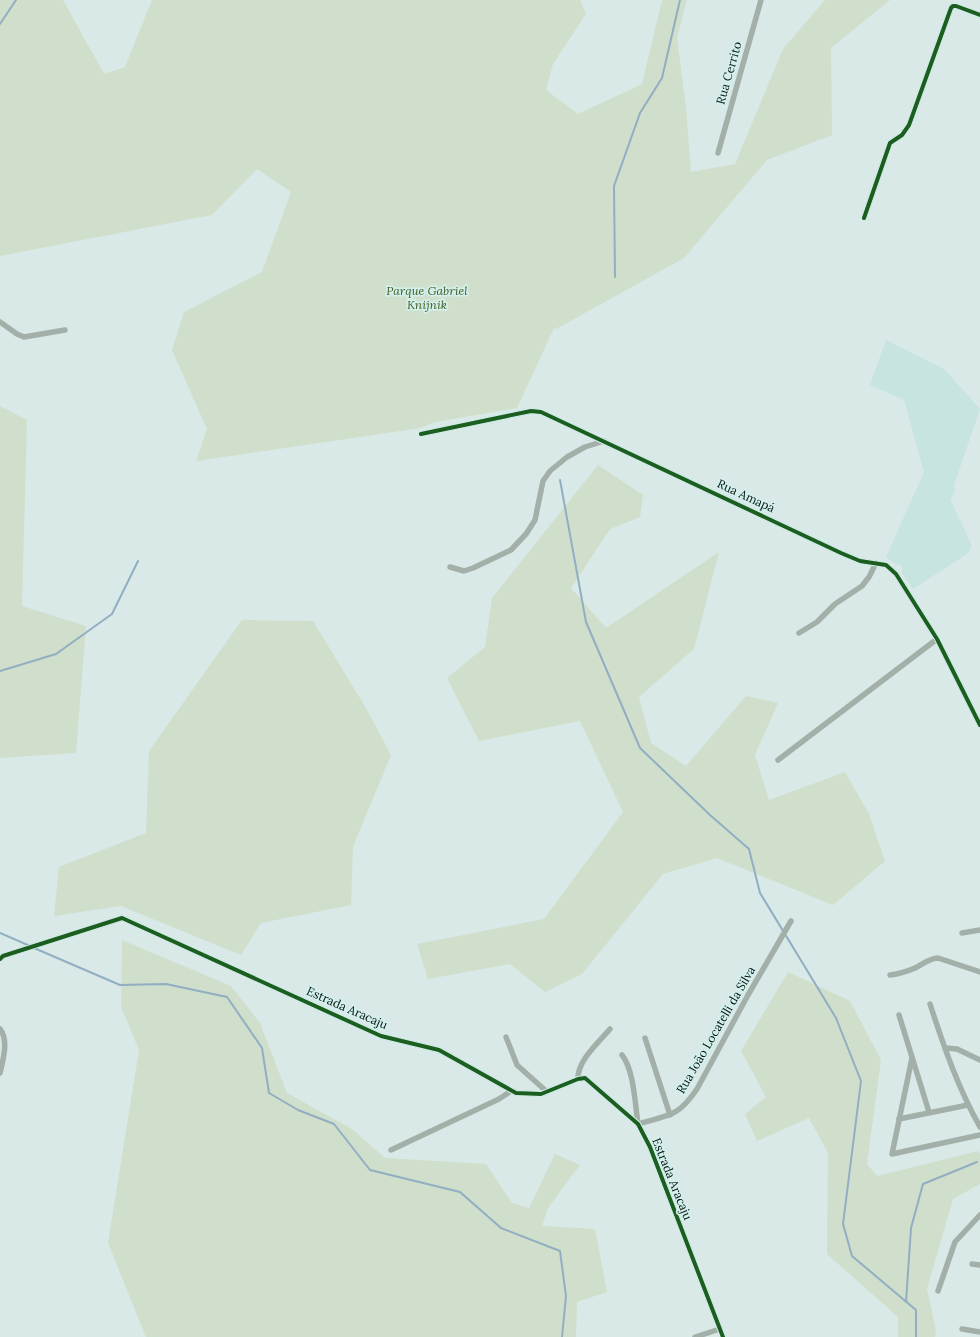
<svg xmlns="http://www.w3.org/2000/svg" width="980" height="1337" font-family="Lora,serif">
  <style>
    .built { fill: #c7e4e1 }
    .green { fill: #cfdfcb }
    .lines { fill: none; stroke-linecap: round; stroke-linejoin: round }
    .stream { stroke: #91aec3; stroke-width: 2 }
    .minor { stroke: #a3b0a9; stroke-width: 5.5 }
    .cycleway-casing { stroke: #d2f0ec; stroke-width: 6 }
    .cycleway { stroke: #1b5e20; stroke-width: 4 }
    .labels { text-anchor: middle; stroke-width: 3.5; stroke-linejoin: round; paint-order: stroke }
    .street-label { font-size: 12px; fill: #091412; stroke: #d2f0ec }
    .park-label { font-size: 12px; font-style: italic; fill: #455d22; stroke: #d2f0ec }
  </style>
  <rect width="100%" height="100%" fill="#d9e9e7"/>
  <path class="built" d="M886,340l58,29 36,40 -26,76 1,5 -5,12 2,1 20,43 -5,8 -54,35 -12,-17 2,-2 -3,-6 -3,1 -11,-8 38,-85 -20,-72 -34,-15z"/>
  <g class="green">
    <path d="M0,0h63l41,74 21,-7 27,-67h428l6,14 -33,50 -7,26 32,24 64,-30 20,-84h25l-10,37 9,71 5,64 44,-8 48,-115 42,-49h65l-59,48 1,87 -65,25 -83,98 -128,71 -2,-1 -37,80 -82,14 -14,6 -225,33 11,-32 -35,-79 12,-38 78,-40 29,-80 -34,-23 -45,46 -212,41z"/>
    <path d="M0,406l27,14 -5,186 64,20 -10,127 -76,5z"/>
    <path d="M598,465l45,30 -3,22 -30,12 -39,59 35,40 113,-76 -25,97 -55,48 12,46 35,23 60,-70 32,7 -23,52 14,45 76,-28 24,42 16,47 -52,44 -116,-47 -54,16 -81,100 -37,18 -35,-28 -82,15 -11,-35 127,-25 79,-107 -43,-91 -101,20 -32,-63 38,-31 7,-49z"/>
    <path d="M242,620l71,1 53,87 25,47 -38,92 -2,58 -90,18 -20,32 -120,-49 -67,10 5,-49 87,-34 3,-82z"/>
    <path d="M122,940l109,46 29,37 27,70 65,36 33,29 101,6 26,39 17,5 26,-54 25,11 -32,43 -6,18 53,3 12,63 -30,10 -1,35h-430l-38,-94 31,-193 -18,-43z"/>
    <path d="M788,972l62,29 31,59 -14,104 10,12 101,-25 2,3v30l-27,15 -26,90 9,42 -1,6h-37v-20l-71,-63 1,-101 -19,-35 -52,23 -12,-27 21,-17 -25,-46z"/>
  </g>
  <g class="lines">
    <g class="stream">
      <path d="M0,24l16,-24"/>
      <path d="M615,277l-1,-91 26,-73 22,-35 18,-78"/>
      <path d="M560,480l26,142 54,126 70,67 39,34 11,44 76,125 25,63 -18,143 9,32 64,54v27"/>
      <path d="M0,671l56,-17 56,-40 26,-53"/>
      <path d="M0,933l30,13"/>
      <path d="M34,948l86,37 46,-1 61,13 35,51 7,45 29,17 36,14 36,46 90,22 41,36 59,23 6,45 -4,41"/>
      <path d="M906,1302l5,-74 12,-44 54,-22"/>
    </g>
    <g class="minor">
      <path d="M718,153l43,-153"/>
      <path d="M864,218l26,-75 12,-8 7,-10 42,-117 2,-2h3l24,9"/>
      <path d="M0,322l17,12 7,3 41,-7"/>
      <path d="M421,434l110,-23 10,1 300,141 19,8 26,4 10,9 41,65 43,86"/>
      <path d="M450,567l14,4 9,-3 38,-18 15,-16 9,-14 8,-39 7,-10 17,-14 18,-10 19,-6"/>
      <path d="M799,633l18,-11 18,-18 27,-18 7,-9 7,-14"/>
      <path d="M778,760l159,-121"/>
      <path d="M962,933l18,-3"/>
      <path d="M0,959l3,-3 119,-38 259,118 58,14 77,43 25,1 37,-15 7,-1 53,46 12,23 73,190"/>
      <path d="M890,975c8,-1 16,-3 25,-7 7,-3 14,-10 23,-10l42,14"/>
      <path d="M930,1004c14,43 28,84 50,123"/>
      <path d="M899,1015l30,97"/>
      <path d="M0,1029c9,11 3,31 0,44"/>
      <path d="M506,1037l11,28 29,26"/>
      <path d="M645,1038l25,77"/>
      <path d="M945,1048l12,1 23,11"/>
      <path d="M622,1055c12,15 13,49 16,69"/>
      <path d="M912,1058l-20,96 88,-19"/>
      <path d="M578,1079c-1,-18 21,-37 32,-50"/>
      <path d="M899,1119l69,-14"/>
      <path d="M638,1124c31,-9 40,-7 59,-35l51,-94 43,-74"/>
      <path d="M391,1150l108,-51 12,-8"/>
      <path d="M972,1264l8,1"/>
      <path d="M938,1291l17,-49 25,-27"/>
      <path d="M962,1329l18,3"/>
      <path d="M695,1337l25,-8"/>
    </g>
    <g class="cycleway-casing">
      <g id="cycleway">
        <path d="M864,218l26,-75 12,-8 7,-10 42,-117 2,-2h3l24,9"/>
        <path d="M421,434l110,-23 10,1 300,141 19,8 26,4 10,9 41,65 43,86"/>
        <path d="M0,959l3,-3 119,-38 259,118 58,14 77,43 25,1 37,-15 7,-1 53,46 12,23 73,190"/>
      </g>
    </g>
    <use href="#cycleway" class="cycleway"/>
  </g>
  <g class="labels">
    <g class="street-label">
      <text transform="translate(729 73) rotate(-74)" y="4">Rua Cerrito</text>
      <text transform="translate(746 496) rotate(25)" y="4">Rua Amapá</text>
      <text transform="translate(347 1008) rotate(24)" y="4">Estrada Aracaju</text>
      <text transform="translate(716 1030) rotate(-60)" y="4">Rua João Locatelli da Silva</text>
      <text transform="translate(672 1179) rotate(68)" y="4">Estrada Aracaju</text>
    </g>
    <g class="park-label">
      <text x="427" y="295">Parque Gabriel<tspan x="427" dy="14">Knijnik</tspan></text>
    </g>
  </g>
</svg>
